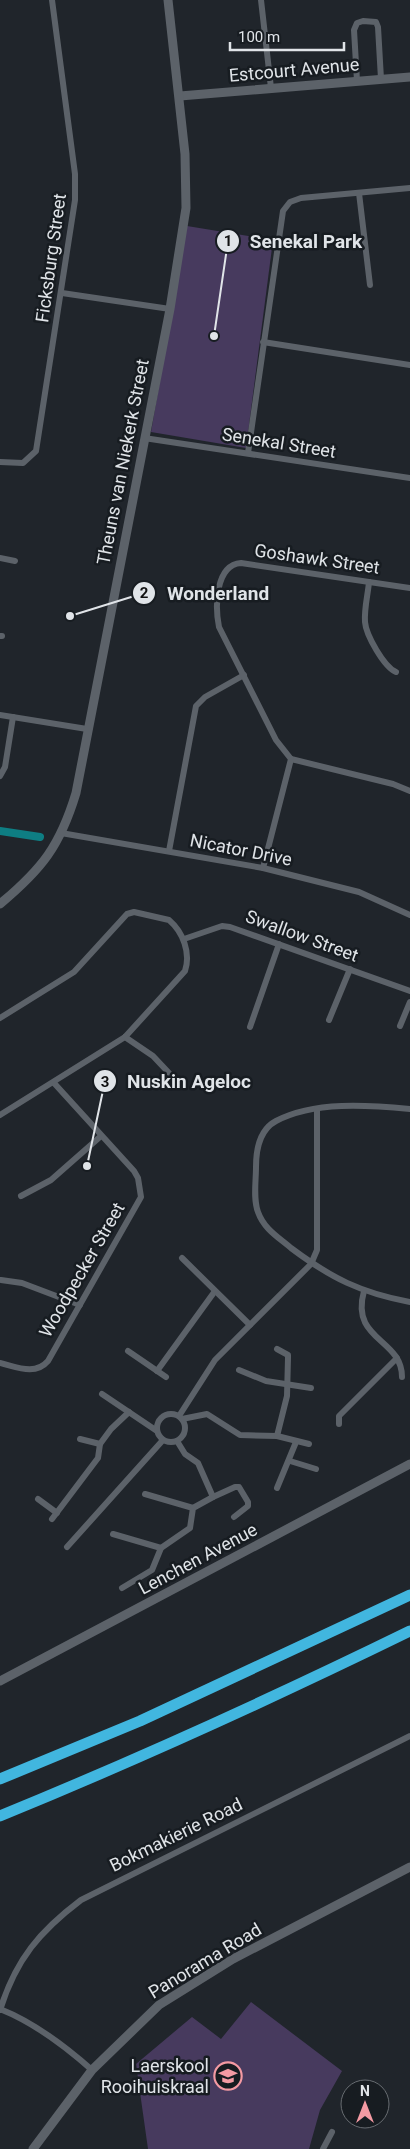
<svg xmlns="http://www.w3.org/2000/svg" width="410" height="2149" font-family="Roboto,sans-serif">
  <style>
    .green { fill: #473a5e }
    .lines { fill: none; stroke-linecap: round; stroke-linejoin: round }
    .canal { stroke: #0e7e83; stroke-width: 8 }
    .street { stroke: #5c6269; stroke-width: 6 }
    .secondary { stroke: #5c6269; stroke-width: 9 }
    .highway { stroke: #41b6df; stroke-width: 11 }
    .labels { text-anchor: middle; stroke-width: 5; stroke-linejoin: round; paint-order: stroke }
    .street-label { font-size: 18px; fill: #e0e4e8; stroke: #171c21 }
    .poi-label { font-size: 18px; fill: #e0e4e8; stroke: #171c21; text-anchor: end }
    .leader { fill: none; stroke: #e0e4e8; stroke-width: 2 }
    .callout-dot { fill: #e0e4e8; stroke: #171c21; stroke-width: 2 }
    .mark-label { font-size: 15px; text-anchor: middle; font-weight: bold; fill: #111 }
    .callout-label { font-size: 19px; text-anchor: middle; font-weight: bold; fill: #e0e4e8; stroke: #171c21; stroke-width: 5; stroke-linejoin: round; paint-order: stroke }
  </style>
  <rect width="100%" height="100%" fill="#20252b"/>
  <g class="green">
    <path d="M187,226l86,14 -27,208 -95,-16z"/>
    <path d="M251,2002l91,69 -22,39 -11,39h-161l-12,-85 56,-47 29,22z"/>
  </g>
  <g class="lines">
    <path class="canal" d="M0,831l40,6"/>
    <g class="street">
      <path d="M261,0l10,88"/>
      <path d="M357,81l-3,-51 3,-7 6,-2 13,1 2,5 3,52"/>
      <path d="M359,193l11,92"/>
      <path d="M62,293l108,16"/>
      <path d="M263,342l147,23"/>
      <path d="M144,438l266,40"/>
      <path d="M248,453l35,-242 7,-9 11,-4 109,-10"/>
      <path d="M0,462l23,1 13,-12 39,-251v-26l-23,-174"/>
      <path d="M0,558l15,3"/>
      <path d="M369,582c-1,12 -5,27 -4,40 1,13 19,45 31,50"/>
      <path d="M0,636h2"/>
      <path d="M0,715l87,14"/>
      <path d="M291,759l102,25 17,7"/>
      <path d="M0,776l5,-9 8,-50"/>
      <path d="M61,833l202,35 96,24 51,23"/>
      <path d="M169,851l27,-145 9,-9 39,-22"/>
      <path d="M263,868l28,-109 -15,-19 -57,-113c-4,-20 -4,-62 22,-64l169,25"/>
      <path d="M184,939l38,-13 8,1 180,64"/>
      <path d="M0,1018l74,-46 53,-58 7,-2 35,8c14,12 22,33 16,51l-60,66 -125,78"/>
      <path d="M329,1020l21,-51"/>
      <path d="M400,1026l10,-24"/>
      <path d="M250,1027l29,-83"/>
      <path d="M125,1037l28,19 16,17"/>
      <path d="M410,1109c-42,-4 -96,-8 -134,12 -17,9 -20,29 -20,46 0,14 -3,32 2,45 6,17 20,25 33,36 40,30 70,45 119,54"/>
      <path d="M21,1196l30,-16 50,-44"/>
      <path d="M182,1258l68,67"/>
      <path d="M1,1280l21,3 58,22"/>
      <path d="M364,1291c-14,50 38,47 38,86"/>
      <path d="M128,1351l38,26"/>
      <path d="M0,1363c17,4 35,13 48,-2l93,-164 -3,-19 -4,-7 -80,-88"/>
      <path d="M239,1370l27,11 45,7"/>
      <path d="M157,1371l58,-80"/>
      <path d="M102,1394l55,37"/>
      <circle cx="171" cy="1428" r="14"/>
      <path d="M179,1416l36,-56 96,-96 6,-14v-141"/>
      <path d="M182,1419l25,-5 33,21 37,1 32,8"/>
      <path d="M339,1424v-8l58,-58"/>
      <path d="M277,1436l10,-40 1,-38v-3l-11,-6"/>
      <path d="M80,1439l20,5"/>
      <path d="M290,1461l26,8"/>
      <path d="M277,1488l19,-46"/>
      <path d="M145,1494l48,14"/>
      <path d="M213,1497l22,-10h4l9,15v4l-14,11"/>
      <path d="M38,1499l19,14"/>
      <path d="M52,1519l46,-61 2,-14 11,-15 18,-17"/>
      <path d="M113,1534l48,14"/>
      <path d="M67,1547l96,-107"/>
      <path d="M122,1588l30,-18 9,-22 29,-20 3,-20 20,-11 -15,-34 -13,-9 -8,-13"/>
      <path d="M0,2009c33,13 65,37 92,61"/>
      <path d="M0,2010c16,-51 40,-79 81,-110l329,-164"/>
      <path d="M323,2149l9,-17"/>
    </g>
    <g class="secondary">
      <path d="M180,96l230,-19"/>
      <path d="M0,904c42,-35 60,-58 76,-111l94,-484 16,-101 -1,-54 -17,-154"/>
      <path d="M0,1681l410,-217"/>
      <path d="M33,2149l59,-79 67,-65 74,-46 177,-92"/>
    </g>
    <g class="highway">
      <path d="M0,1779l140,-58 270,-126"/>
      <path d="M0,1816c139,-57 275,-119 410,-185"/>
    </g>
  </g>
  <defs>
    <g id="school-ring" transform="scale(1.4375)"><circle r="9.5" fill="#171c21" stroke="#f49aa3" stroke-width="1.5"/><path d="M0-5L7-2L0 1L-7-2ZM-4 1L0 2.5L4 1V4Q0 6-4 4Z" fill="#f49aa3"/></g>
  </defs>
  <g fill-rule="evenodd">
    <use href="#school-ring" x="228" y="2076"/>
  </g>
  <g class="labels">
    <g class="street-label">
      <text transform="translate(294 70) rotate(-5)" y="6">Estcourt Avenue</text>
      <text transform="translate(51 258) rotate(-82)" y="6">Ficksburg Street</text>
      <text transform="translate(279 443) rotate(9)" y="6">Senekal Street</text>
      <text transform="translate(123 462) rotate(-79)" y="6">Theuns van Niekerk Street</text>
      <text transform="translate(317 559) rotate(8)" y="6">Goshawk Street</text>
      <text transform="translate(241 850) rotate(11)" y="6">Nicator Drive</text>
      <text transform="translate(302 936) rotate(20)" y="6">Swallow Street</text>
      <text transform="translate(82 1270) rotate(-60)" y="6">Woodpecker Street</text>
      <text transform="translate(198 1559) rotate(-28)" y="6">Lenchen Avenue</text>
      <text transform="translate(176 1835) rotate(-26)" y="6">Bokmakierie Road</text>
      <text transform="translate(205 1961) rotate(-31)" y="6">Panorama Road</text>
    </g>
    <g class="poi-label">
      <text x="209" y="2072">Laerskool<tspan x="209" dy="21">Rooihuiskraal</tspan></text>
    </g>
  </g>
  <path class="leader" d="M214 336L228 241M70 616L144 593M87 1166L105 1081"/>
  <g class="callout-dot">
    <circle cx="214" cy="336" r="5"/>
    <circle cx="70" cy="616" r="5"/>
    <circle cx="87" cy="1166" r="5"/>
    <circle cx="228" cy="241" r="12"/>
    <circle cx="144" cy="593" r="12"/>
    <circle cx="105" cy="1081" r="12"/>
  </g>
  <g class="mark-label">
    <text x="228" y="246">1</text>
    <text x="144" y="598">2</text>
    <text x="105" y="1087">3</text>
  </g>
  <g class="callout-label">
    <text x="306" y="248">Senekal Park</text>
    <text x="218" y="600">Wonderland</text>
    <text x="189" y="1088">Nuskin Ageloc</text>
  </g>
  <g transform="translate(365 2104)"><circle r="24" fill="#171c21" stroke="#676c71"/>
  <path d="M0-4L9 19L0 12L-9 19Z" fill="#f49aa3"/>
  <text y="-8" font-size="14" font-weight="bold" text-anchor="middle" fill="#e0e4e8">N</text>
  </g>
  <path d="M230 42v8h114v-8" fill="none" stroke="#e0e4e8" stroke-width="2.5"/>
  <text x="238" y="42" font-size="15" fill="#e0e4e8" stroke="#171c21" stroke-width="4" paint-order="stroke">100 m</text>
</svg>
